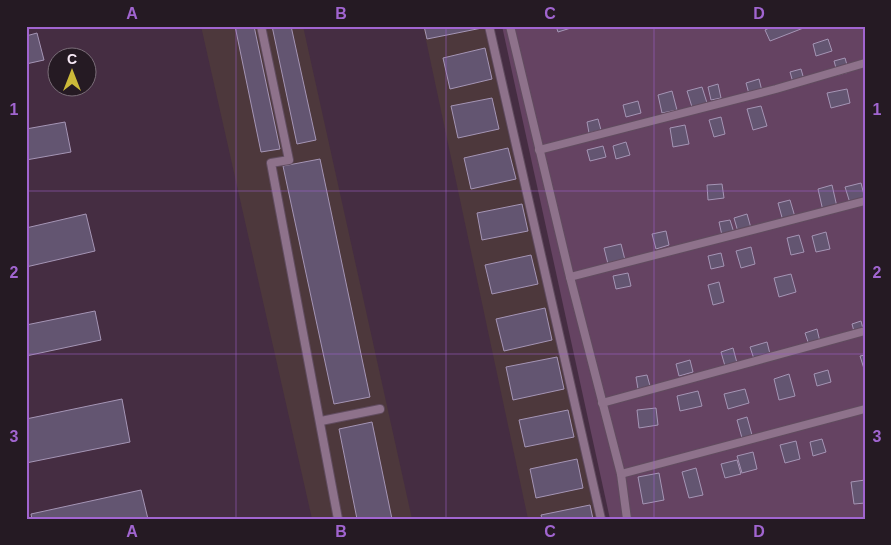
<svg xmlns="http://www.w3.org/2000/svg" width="891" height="545" font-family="Helvetica,sans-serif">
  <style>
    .industrial { fill: #4d383c }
    .green { fill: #654362 }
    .building { fill: #635571; stroke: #a595b5 }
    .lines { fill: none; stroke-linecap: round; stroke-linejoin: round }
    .lane-casing { stroke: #614c5f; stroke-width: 10 }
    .lane { stroke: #8e728b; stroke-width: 8 }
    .grid { fill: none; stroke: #a165d0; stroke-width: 1; stroke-opacity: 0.55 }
    .neatline { fill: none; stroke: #a165d0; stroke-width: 2 }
    .grid-label { font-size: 16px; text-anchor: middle; font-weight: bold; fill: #a165d0 }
  </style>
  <rect width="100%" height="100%" fill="#452d42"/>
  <g class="industrial">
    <path d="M201,26h102l109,493h-100z"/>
    <path d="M423,26h61l112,493h-68z"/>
  </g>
  <path class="green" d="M502,26h363v493h-255z"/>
  <g class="building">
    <path d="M235,26h19l26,123 -19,3z"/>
    <path d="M272,26h19l25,114 -19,4z"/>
    <path d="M424,26h58v2l-55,11z"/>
    <path d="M556,26h18v1l-16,5z"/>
    <path d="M773,26h33v1l-36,14 -5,-11z"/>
    <path d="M37,33l7,27 -18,4v-28z"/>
    <path d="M828,39l4,12 -16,5 -3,-12z"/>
    <path d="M485,48l7,31 -42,10 -7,-31z"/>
    <path d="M845,58l4,14 -11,3 -4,-14z"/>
    <path d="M801,69l4,14 -11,3 -4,-14z"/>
    <path d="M759,79l3,12 -13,3 -3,-11z"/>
    <path d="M718,84l3,14 -10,2 -3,-13z"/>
    <path d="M702,87l5,16 -15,4 -5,-16z"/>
    <path d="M847,89l3,14 -19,5 -4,-15z"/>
    <path d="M672,91l5,19 -15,3 -4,-18z"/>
    <path d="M492,98l7,31 -41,9 -7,-32z"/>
    <path d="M638,101l3,12 -15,4 -3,-12z"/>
    <path d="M761,106l6,20 -14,4 -6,-21z"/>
    <path d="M721,117l4,17 -11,3 -5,-17z"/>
    <path d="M598,119l3,11 -12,3 -2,-11z"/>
    <path d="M65,122l6,30 -45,8v-31z"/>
    <path d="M685,125l4,19 -16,3 -3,-19z"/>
    <path d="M626,142l4,13 -14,4 -3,-13z"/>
    <path d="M603,146l3,11 -16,4 -3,-11z"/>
    <path d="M508,148l8,31 -45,10 -7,-31z"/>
    <path d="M320,159l50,238 -36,7 -51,-238z"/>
    <path d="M861,183l4,16 -15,4 -5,-16z"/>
    <path d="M722,184l2,14 -16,2 -1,-15z"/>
    <path d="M832,185l5,22 -14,4 -5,-22z"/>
    <path d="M790,200l5,17 -12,4 -5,-18z"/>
    <path d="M522,204l6,27 -46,9 -5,-27z"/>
    <path d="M86,214l9,37 -69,16v-39z"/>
    <path d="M747,214l4,14 -13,4 -4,-14z"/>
    <path d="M730,220l5,16 -12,4 -4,-18z"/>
    <path d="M666,231l3,14 -13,4 -4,-15z"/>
    <path d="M826,232l4,17 -14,3 -4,-16z"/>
    <path d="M799,235l5,17 -13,3 -4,-17z"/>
    <path d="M621,244l4,16 -17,4 -4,-16z"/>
    <path d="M751,247l4,17 -14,4 -5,-17z"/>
    <path d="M721,253l3,13 -13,3 -3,-13z"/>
    <path d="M531,255l7,29 -46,10 -7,-29z"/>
    <path d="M628,273l3,13 -15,3 -3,-13z"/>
    <path d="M791,274l5,18 -17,5 -5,-19z"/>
    <path d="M719,282l5,20 -11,3 -5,-20z"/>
    <path d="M545,308l7,32 -48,11 -8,-32z"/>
    <path d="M95,311l6,29 -75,16v-31z"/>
    <path d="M861,321l3,12 -9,2 -3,-11z"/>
    <path d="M817,329l3,13 -11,3 -4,-12z"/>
    <path d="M767,342l3,12 -16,5 -4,-12z"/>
    <path d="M733,348l4,15 -12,3 -4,-14z"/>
    <path d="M865,355v17l-5,-16z"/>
    <path d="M557,357l7,32 -51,11 -7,-33z"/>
    <path d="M690,360l3,12 -14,4 -3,-12z"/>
    <path d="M828,370l3,12 -14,4 -3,-12z"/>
    <path d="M789,374l6,22 -16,4 -5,-21z"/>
    <path d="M647,375l3,11 -12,3 -2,-12z"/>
    <path d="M745,389l4,14 -21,6 -4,-15z"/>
    <path d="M698,391l4,15 -22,5 -3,-15z"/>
    <path d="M122,399l8,43 -104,21v-44z"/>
    <path d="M656,408l2,17 -19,3 -2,-18z"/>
    <path d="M568,410l6,27 -49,10 -6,-27z"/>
    <path d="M747,417l5,18 -10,3 -5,-18z"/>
    <path d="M372,422l20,97h-35l-18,-90z"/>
    <path d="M822,439l4,13 -13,4 -3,-14z"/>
    <path d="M796,441l4,18 -15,4 -5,-18z"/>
    <path d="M753,452l4,17 -15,4 -5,-17z"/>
    <path d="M577,459l6,29 -47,10 -6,-29z"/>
    <path d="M737,460l4,14 -16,4 -4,-14z"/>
    <path d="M696,468l7,27 -14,3 -7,-26z"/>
    <path d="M659,473l5,27 -21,4 -5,-27z"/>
    <path d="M865,480v23l-11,1 -3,-22z"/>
    <path d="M141,490l7,29h-116l-1,-5z"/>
    <path d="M590,505l3,14h-51l-1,-4z"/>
  </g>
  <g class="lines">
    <g class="lane-casing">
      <g id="lane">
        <path d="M261,26l28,134 -18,3 67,356"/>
        <path d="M489,26l112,493"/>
        <path d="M510,26l60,251 51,197 6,45"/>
        <path d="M539,150l237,-61 89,-26"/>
        <path d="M570,277l295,-76"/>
        <path d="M602,403l263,-72"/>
        <path d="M321,421l59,-12"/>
        <path d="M621,474l244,-65"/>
      </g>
    </g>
    <use href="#lane" class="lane"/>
  </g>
  <path class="grid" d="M236,26v493M446,26v493M654,26v493M26,191h839M26,354h839"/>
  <rect width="891" height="545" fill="none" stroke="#251a23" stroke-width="55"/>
  <g transform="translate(72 72)"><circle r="24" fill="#251a23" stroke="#7a6d78"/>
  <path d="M0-4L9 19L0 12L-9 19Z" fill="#ccb939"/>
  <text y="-8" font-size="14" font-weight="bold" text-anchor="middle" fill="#f9eaf7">С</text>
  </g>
  <rect x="28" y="28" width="836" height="490" class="neatline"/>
  <g class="grid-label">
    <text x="132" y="19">A</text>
    <text x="341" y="19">B</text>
    <text x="550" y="19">C</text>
    <text x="759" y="19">D</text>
    <text x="14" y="115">1</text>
    <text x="877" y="115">1</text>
    <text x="14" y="278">2</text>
    <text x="877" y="278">2</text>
    <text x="14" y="442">3</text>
    <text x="877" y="442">3</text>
    <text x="132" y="537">A</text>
    <text x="341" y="537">B</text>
    <text x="550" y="537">C</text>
    <text x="759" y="537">D</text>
  </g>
</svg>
